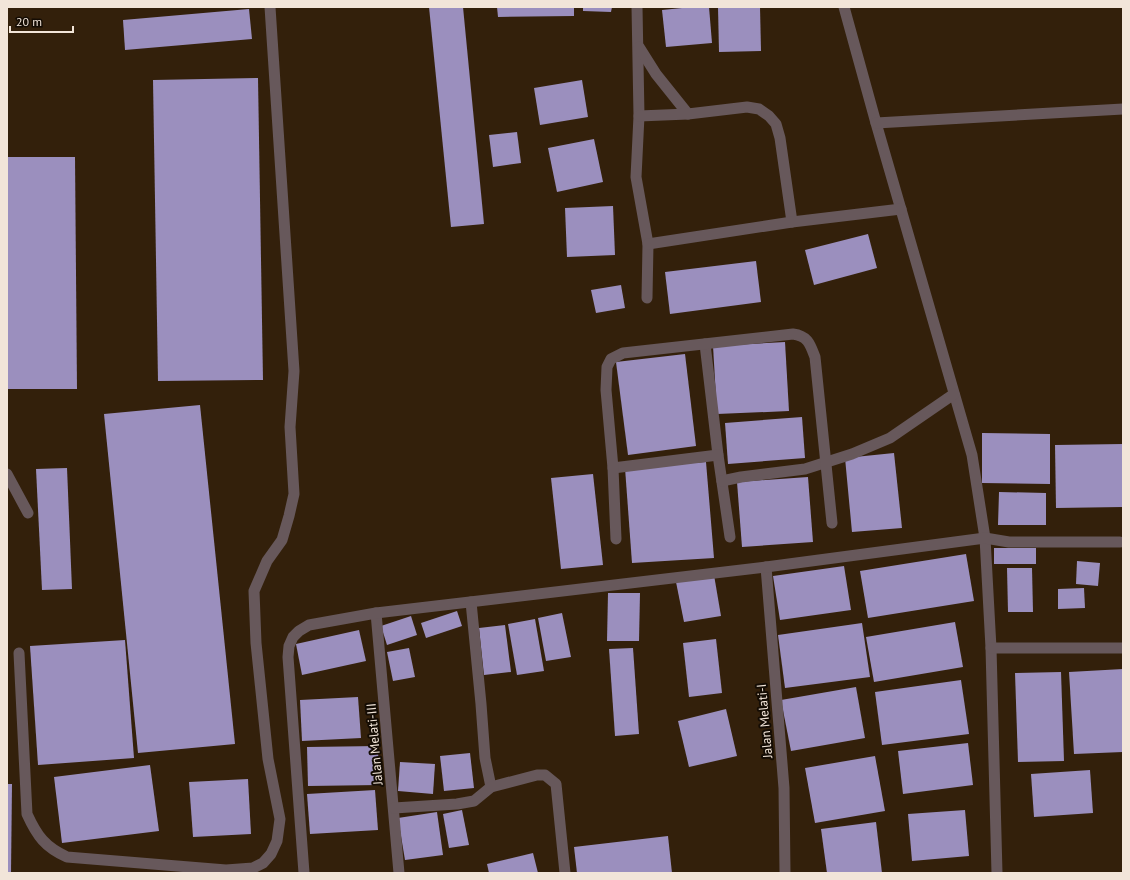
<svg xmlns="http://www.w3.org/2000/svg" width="1130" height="880" font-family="'PT Sans',sans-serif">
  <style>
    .building { fill: #9b8fbe }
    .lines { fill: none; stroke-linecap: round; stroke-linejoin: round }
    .service { stroke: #67585b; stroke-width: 11 }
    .minor { stroke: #67585b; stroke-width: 11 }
    .labels { text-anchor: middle; stroke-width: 4; stroke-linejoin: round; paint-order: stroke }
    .street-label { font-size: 13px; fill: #f2e5d9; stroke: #140c04 }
  </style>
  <rect width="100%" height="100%" fill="#33200b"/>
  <g class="building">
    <path d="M429,7h34l21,217 -33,3z"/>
    <path d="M497,7h77v9l-76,1z"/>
    <path d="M583,7h29l-1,5 -28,-1z"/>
    <path d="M692,7h17l3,36 -46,4 -4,-37z"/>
    <path d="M718,7h42l1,44 -42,1z"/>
    <path d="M249,9l3,30 -127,11 -2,-30z"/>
    <path d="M258,78l5,302 -105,1 -5,-301z"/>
    <path d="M582,80l6,37 -48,8 -6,-37z"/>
    <path d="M517,132l4,31 -28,4 -4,-32z"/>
    <path d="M594,139l9,43 -46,10 -9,-44z"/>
    <path d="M7,157h68l2,232h-70z"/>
    <path d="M613,206l2,49 -48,2 -2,-49z"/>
    <path d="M868,234l9,34 -63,17 -9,-35z"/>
    <path d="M756,261l5,41 -91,12 -5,-42z"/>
    <path d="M621,285l4,23 -29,5 -5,-23z"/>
    <path d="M785,342l4,69 -72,3 -4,-68z"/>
    <path d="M685,354l11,92 -68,9 -12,-93z"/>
    <path d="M200,405l35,339 -97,9 -34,-339z"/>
    <path d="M802,417l3,41 -77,6 -3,-41z"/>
    <path d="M982,433l68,1v50l-68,-1z"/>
    <path d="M1123,444v63l-67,1 -1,-63z"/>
    <path d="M894,453l8,75 -50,4 -7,-74z"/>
    <path d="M706,462l8,96 -82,5 -7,-95z"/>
    <path d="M67,468l5,121 -30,1 -6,-121z"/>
    <path d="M593,474l10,91 -42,4 -10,-91z"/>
    <path d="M808,477l5,65 -71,5 -5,-65z"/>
    <path d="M999,492l47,1v32h-48z"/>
    <rect x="994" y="548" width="42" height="16"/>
    <path d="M966,554l8,47 -106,17 -8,-47z"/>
    <path d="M1077,561l23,2 -2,23 -22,-2z"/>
    <path d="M844,566l7,44 -71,10 -7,-44z"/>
    <path d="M1007,568h25l1,44h-25z"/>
    <path d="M714,575l7,41 -37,6 -8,-40z"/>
    <path d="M1084,588l1,20 -27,1v-20z"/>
    <path d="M608,593h32l-1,48h-32z"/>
    <path d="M457,611l5,15 -36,12 -5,-15z"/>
    <path d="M562,613l9,44 -25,4 -8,-43z"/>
    <path d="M411,616l6,19 -30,10 -6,-19z"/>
    <path d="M535,619l9,52 -27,4 -9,-51z"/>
    <path d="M955,622l8,45 -89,15 -8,-45z"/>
    <path d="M862,623l8,54 -85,11 -7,-53z"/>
    <path d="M505,625l6,47 -27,3 -5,-47z"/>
    <path d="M359,630l7,31 -64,14 -6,-31z"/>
    <path d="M716,639l6,54 -33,4 -6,-54z"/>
    <path d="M125,640l9,118 -96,7 -8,-119z"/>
    <path d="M409,648l6,29 -22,4 -6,-29z"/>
    <path d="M633,648l6,86 -24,2 -6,-87z"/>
    <path d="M1123,669v83l-49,2 -5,-82z"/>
    <path d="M1061,672l3,89 -46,1 -3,-89z"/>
    <path d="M961,680l8,54 -87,11 -7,-53z"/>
    <path d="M856,687l9,51 -74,13 -10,-51z"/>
    <path d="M358,697l3,41 -59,3 -2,-41z"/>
    <path d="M726,709l11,47 -48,11 -11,-46z"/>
    <path d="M968,743l5,42 -70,9 -5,-43z"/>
    <path d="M378,746l1,39 -71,1 -1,-39z"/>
    <path d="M470,753l4,35 -30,3 -4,-35z"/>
    <path d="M875,756l10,55 -70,12 -10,-55z"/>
    <path d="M400,762l35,2 -2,30 -35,-3z"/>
    <path d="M150,765l9,66 -97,12 -8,-66z"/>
    <path d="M1090,770l3,43 -59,4 -3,-43z"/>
    <path d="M248,779l3,55 -58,3 -4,-55z"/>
    <path d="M7,784h5l-1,89h-4z"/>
    <path d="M375,790l3,40 -68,4 -3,-40z"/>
    <path d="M462,810l7,35 -20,3 -6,-34z"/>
    <path d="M965,810l4,46 -57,5 -4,-47z"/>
    <path d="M437,812l6,43 -38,5 -7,-42z"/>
    <path d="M876,822l6,51h-55l-6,-44z"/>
    <path d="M668,836l4,37h-95l-3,-26z"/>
    <path d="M533,853l5,20h-49l-2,-9z"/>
  </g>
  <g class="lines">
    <g class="service">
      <path d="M7,474l21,39"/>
      <path d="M19,653l8,161c10,22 18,33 40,43l159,13 27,-2 10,-5 8,-9 6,-13 3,-22 -12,-60 -12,-116 -2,-52 13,-30 15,-21 7,-24 5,-22 -4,-67 4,-56 -24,-364"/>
    </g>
    <g class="minor">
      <path d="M637,7l2,109 -3,61 12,67 -1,54"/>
      <path d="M844,7l32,116 96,332 13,83 6,110 6,225"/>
      <path d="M639,47l17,27 32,40"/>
      <path d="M639,116l49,-2 59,-7 12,2 10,7 7,8 4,14 12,84"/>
      <path d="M876,123l247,-14"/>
      <path d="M648,244l144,-22 109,-13"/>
      <path d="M705,344l13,111 12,82"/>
      <path d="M613,468l105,-13"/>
      <path d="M722,481l19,-4 64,-8 47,-15 38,-16 64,-44"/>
      <path d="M616,539l-3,-71 -7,-78 1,-23 4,-8 12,-6 170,-19c15,2 17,10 22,23l17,166"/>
      <path d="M766,567l18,221 1,85"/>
      <path d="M471,602l10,102 4,54 6,29"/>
      <path d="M376,613l23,260"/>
      <path d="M991,648h132"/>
      <path d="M394,808l63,-4 17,-3 17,-14 46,-12h8l11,9 9,89"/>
      <path d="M304,873l-16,-216 1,-11 4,-9 6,-6 10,-6 67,-12 390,-46 219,-29 24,4h111"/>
    </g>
  </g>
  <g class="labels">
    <g class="street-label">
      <text transform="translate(764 721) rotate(-95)" y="5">Jalan Melati-I</text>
      <text transform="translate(374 744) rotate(-95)" y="5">Jalan Melati-III</text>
    </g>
  </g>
  <rect width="1130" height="880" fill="none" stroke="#f2e5d9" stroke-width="16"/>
  <path d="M10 26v6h63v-6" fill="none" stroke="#f2e5d9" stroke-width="2"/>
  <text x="16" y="26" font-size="12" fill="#f2e5d9" stroke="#140c04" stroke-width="3" paint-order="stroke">20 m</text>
</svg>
